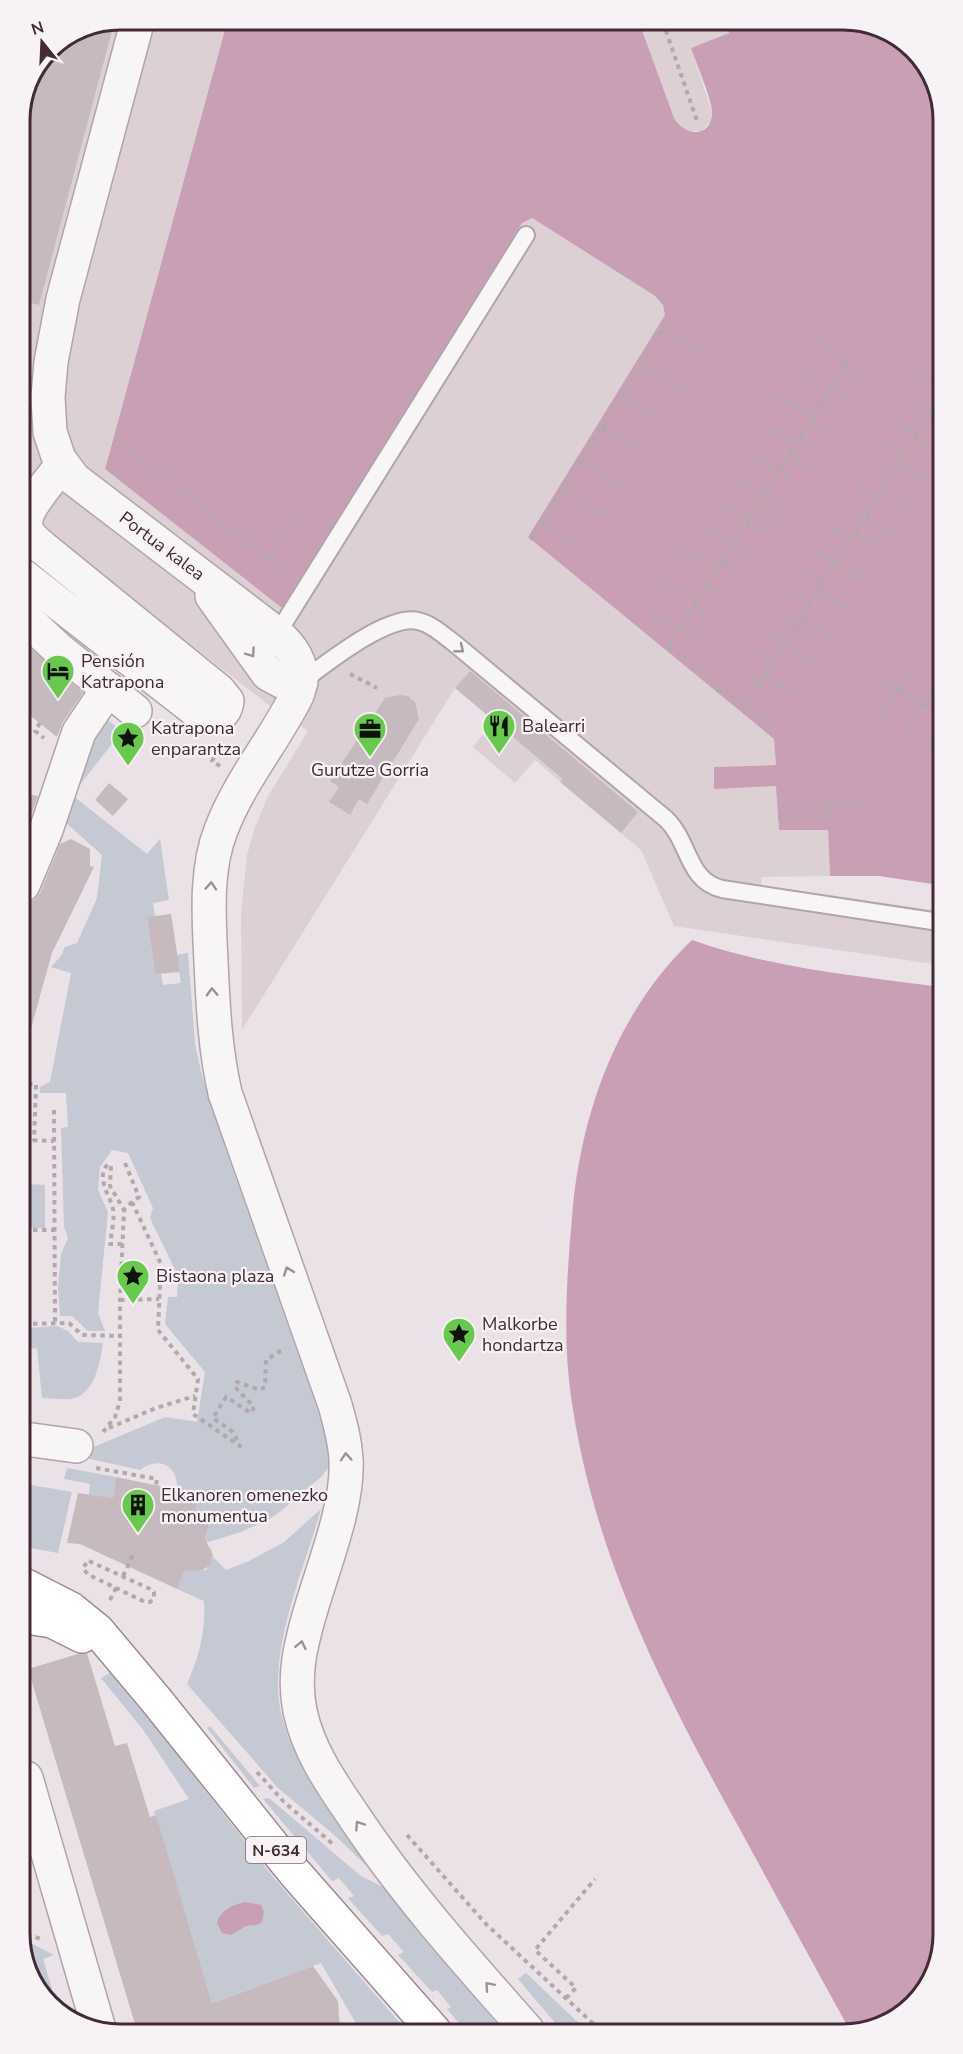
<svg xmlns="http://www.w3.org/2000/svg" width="963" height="2054" font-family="'Nunito Sans',sans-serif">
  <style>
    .built { fill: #dcd0d5 }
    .green { fill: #c4c9d4 }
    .water { fill: #c99fb6 }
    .building { fill: #c7babf }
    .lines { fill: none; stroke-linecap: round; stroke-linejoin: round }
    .lane-casing { stroke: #b1a4aa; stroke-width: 20 }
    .street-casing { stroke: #b1a4aa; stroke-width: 36 }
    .highway-casing { stroke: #a08a94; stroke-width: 36 }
    .path { stroke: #b3a8ad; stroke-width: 4; stroke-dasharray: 4.5 4.5; stroke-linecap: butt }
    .lane { stroke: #f8f5f6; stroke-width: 16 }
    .street { stroke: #f8f5f6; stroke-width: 33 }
    .highway { stroke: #fff; stroke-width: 33 }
    .oneway { stroke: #9d9096 }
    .labels { text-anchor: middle; stroke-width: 4.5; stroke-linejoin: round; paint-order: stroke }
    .shield { fill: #f7f2f5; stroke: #78676f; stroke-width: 1.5 }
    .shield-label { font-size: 16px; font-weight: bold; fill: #422b35 }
    .street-label { font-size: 18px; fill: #422b35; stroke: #f7f2f5 }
    .poi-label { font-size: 18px; fill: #422b35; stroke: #f7f2f5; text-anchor: start }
    .rim { fill: none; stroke: #422b35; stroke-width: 3 }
  </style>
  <rect width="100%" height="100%" fill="#eae2e6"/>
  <g class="built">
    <path d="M731,21l-2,12 -38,15 21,64 -2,10 -8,9h-16l-7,-6 -5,-7 -35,-96z"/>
    <path d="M226,26l-121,443 177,138 240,-384 8,-5 3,1 126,80 4,6 2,10 -137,222 246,202 3,26 -63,2 63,19 2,44 49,-1 2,47 -68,1 -1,8 178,26 1,54 -266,-39 -33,-76 -106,-90 -20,23 -42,-36 21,-26 -39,-33 -213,342 -1,-116 6,-59 8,-28 13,-31 40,-65 -43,-29 -223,-172 -21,-29 -1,-387 29,-65 33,-22z"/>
  </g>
  <g class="green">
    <path d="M100,714l22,17 -50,64 75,59 13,-15 9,61 -16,3 2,13 -8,2 8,56 6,-1 2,12 18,-2 -4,-25 -8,-2 19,-3 7,91 7,32 25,77 89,252 10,32 2,15 1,15 -7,9 -41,35 -13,9 -27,12 -36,11 6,6 3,9 12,12 23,-9 34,-18 38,-34c-16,57 -43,116 -43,177 0,63 55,131 90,181l-36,-34 -54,-45 -91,-104c12,-27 19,-53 17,-83l-27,-12 9,-21 10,3 10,-1c9,-10 7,-19 -2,-27l5,-18 -14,-11 4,-20 -22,-5c2,-23 -19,-34 -37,-19l-54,-12 3,-9 76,-32 32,5 8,-50 -40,-48 3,-27h9l1,-21 -28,-58 3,-10 -25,-55 -16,-3 -12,17 -2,23 10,22 -10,101 7,18h-17l-16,-15h-12l-2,-28 3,-34 7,-16 -4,-11 -3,-99 7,-1 -2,-34h-26v-6l10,-5 21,-109 -20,-6 10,-11 4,-9 12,-4 20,-45 5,-43 -45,-40z"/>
    <path d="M26,1184l19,1v43h-21v-36h2z"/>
    <path d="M57,1326l11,5 10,11 25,1c-3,19 -8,52 -32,56 -9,1 -20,-1 -29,-1l-5,-50 -8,1v-21z"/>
    <path d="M67,1468l49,9 -3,21 -24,-3 1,-11 -26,-5z"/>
    <path d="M25,1484l47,8 -14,61 -33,-6z"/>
    <path d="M110,1673l49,59 114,145 134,154 -46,1 -40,-69 -109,40 -58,-192 35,-12 -45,-68 -43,-53z"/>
    <path d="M210,1726l50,60 -6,2 -47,-60z"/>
    <path d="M269,1798l92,78 22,11 120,144h-37l-19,-22 4,-2 -14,-17 -5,2 -34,-37 6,-3 -16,-18 -6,2 -34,-38 6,-2 -15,-18 -7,3 -69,-82z"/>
    <path d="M27,1941l27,14 -11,4 15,50 -31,-37z"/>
    <path d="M526,1973l60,57h-25l-43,-51z"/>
  </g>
  <g class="water">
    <path d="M850,20l54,20 32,42 3,803 -60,-9h-49l-2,-46h-49l-3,-44 -62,3v-22l62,-2 -2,-26 -246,-202 137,-222 -2,-10 -8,-9 -123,-78 -10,5 -240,385 -177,-139 121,-443 413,-4 35,96c12,20 39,19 38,-7 -1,-14 -16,-48 -21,-63l38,-15 2,-12z"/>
    <path d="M692,940c79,28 165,36 248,47l3,947 -17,56 -45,37h-33c-37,-67 -74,-135 -111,-203 -77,-139 -146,-275 -167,-435 -7,-56 -3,-115 2,-172 8,-101 44,-205 120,-277z"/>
    <path d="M245,1902l16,3 3,7 -2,10 -5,3 -11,1 -15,9 -9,-2 -5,-10c3,-13 16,-18 28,-21z"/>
  </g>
  <g class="building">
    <path d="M82,27h31l-74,278 -19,-5v-186l29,-65z"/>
    <path d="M22,641l61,52 -20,29 -6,15 -35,-28z"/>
    <path d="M470,671l168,141 -17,21 -61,-51 3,-3 -108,-91z"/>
    <path d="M400,695l8,1 7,6 4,17 -52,85 -8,-5 -9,16 -21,-13 10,-15 -9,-6 55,-83z"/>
    <path d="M109,783l19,16 -15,17 -18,-16z"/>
    <path d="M22,793l16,3 -15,41z"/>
    <path d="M71,839l19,10v17l4,1 -42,86 -22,79 -7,-1v-128l11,-3 6,-7 20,-49z"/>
    <path d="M171,914l9,58 -25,2 -8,-57z"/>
    <path d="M116,1477l83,17 -4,20 14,11 -4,14 7,15 -1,10 -3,3 -8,4 -15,-1 -8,19 -97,-45 -13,-1 11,-50 35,5z"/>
    <path d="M87,1653l28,93 12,-3 23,74 6,-2 56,188 101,-37 25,35 2,31 -202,2 -110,-365 50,-15z"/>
  </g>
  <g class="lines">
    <g class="lane-casing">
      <g id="lane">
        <path d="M277,634l249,-399"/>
        <path d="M301,682c25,-18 86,-68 117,-61 14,3 25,14 36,22l212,176c24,23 21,62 56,70l217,33"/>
      </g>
    </g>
    <g class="street-casing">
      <g id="street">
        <path d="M136,27l-73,272 -12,63 -3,35 2,35 9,27 15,20 203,155c19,17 30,36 20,61 -23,46 -58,87 -76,135 -16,40 -12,89 -10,132 2,44 4,87 14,131l110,312c5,18 10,35 11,54 3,54 -31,125 -43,180 -6,24 -8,48 -3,72 8,39 31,72 53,104 51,77 113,146 174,215"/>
        <path d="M22,575l176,137c13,8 27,6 29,-11l-8,-10 -176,-143c-7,-6 -16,-12 -17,-22 -3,-17 27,-48 36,-61"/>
        <path d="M212,596l56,78 15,8h18"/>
        <path d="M22,615l35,33 78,63"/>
        <path d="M23,885l23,-55 33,-98 29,-43"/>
        <path d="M25,1439l51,7"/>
        <path d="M26,1778l73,251"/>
      </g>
    </g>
    <g class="highway-casing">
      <g id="highway">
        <path d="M26,1586l45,23 27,22 58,69 138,172 140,159"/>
        <path d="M26,1617l26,4 30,15"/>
      </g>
    </g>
    <g class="path">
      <path d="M663,22l35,102"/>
      <path d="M664,329l43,28"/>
      <path d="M642,365l42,26"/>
      <path d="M797,367l34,22"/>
      <path d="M844,368l17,12"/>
      <path d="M918,374l19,13"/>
      <path d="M832,387l17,11"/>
      <path d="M622,395l42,28"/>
      <path d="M779,396l34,21"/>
      <path d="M913,403l18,11"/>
      <path d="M820,406l17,9"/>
      <path d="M811,421l17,11"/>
      <path d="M762,423l34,21"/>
      <path d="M901,423l17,12"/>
      <path d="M602,428l44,26"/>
      <path d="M800,438l17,11"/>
      <path d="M114,439l164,128"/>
      <path d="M916,439l21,12"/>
      <path d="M887,445l18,10"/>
      <path d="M747,452l48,32"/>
      <path d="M789,455l19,13"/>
      <path d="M581,461l42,26"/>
      <path d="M899,464l29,17"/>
      <path d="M874,467l17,11"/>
      <path d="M733,476l30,19"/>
      <path d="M860,488l17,10"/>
      <path d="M563,489l43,27"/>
      <path d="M882,491l27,17"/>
      <path d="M765,493l18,11"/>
      <path d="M717,500l31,19"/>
      <path d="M757,505l20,13"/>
      <path d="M845,510l18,10"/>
      <path d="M866,517l31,21"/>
      <path d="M542,522l43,28"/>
      <path d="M746,523l16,11"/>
      <path d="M701,524l49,32"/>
      <path d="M833,529l18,10"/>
      <path d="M855,533l30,19"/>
      <path d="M531,540l138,-220"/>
      <path d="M683,549l34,20"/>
      <path d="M819,552l45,29"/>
      <path d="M267,558l32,-42"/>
      <path d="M721,562l19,10"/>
      <path d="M806,572l17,11"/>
      <path d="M662,581l35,20"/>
      <path d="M707,584l20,14"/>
      <path d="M818,590l29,19"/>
      <path d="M792,593l18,10"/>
      <path d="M694,604l18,13"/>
      <path d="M652,611l27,17"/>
      <path d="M778,615l18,10"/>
      <path d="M800,618l32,21"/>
      <path d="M681,626l17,11"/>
      <path d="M767,634l49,31"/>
      <path d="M755,653l17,10"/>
      <path d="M742,670l18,12"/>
      <path d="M350,674l27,14"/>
      <path d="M765,675l30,20"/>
      <path d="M885,681l54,34"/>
      <path d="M717,692l4,-6"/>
      <path d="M745,705l192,-301"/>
      <path d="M881,714l33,-49"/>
      <path d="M40,723l-5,8 9,7"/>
      <path d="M772,727l-104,-81 180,-284 -32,-21"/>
      <path d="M907,730l31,-49"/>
      <path d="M930,745l9,-13"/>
      <path d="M219,750l-7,11 8,5"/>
      <path d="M782,806l90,-4"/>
      <path d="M778,817l52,-2 -1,-11"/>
      <path d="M23,954l7,2"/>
      <path d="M28,1084h8l-2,57"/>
      <path d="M54,1110l1,212"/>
      <path d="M24,1140l30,1"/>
      <path d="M125,1163l14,34 -7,5 29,62 -3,66 40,49 -5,35 47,32 -7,-14 -20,-14 13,-21 25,16 3,-6 -19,-20 2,-5 23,8 5,-3 1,-27 19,-12"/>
      <path d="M24,1230h31"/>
      <path d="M122,1244h-12c1,-10 5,-25 3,-35 -3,-14 -18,-31 -5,-45l3,2 -1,20 14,24"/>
      <path d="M120,1300l39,-1"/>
      <path d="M24,1324l45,-1 13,12 39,1"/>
      <path d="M109,1428l47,-20 39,-12"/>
      <path d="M103,1432l12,-15 5,-16v-101l4,-90 8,-8"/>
      <path d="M96,1468l61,11 -1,6"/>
      <path d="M89,1561l61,28 4,3v6l-4,4h-5l-56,-27 -5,-5 -1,-3z"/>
      <path d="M123,1576l10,-21"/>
      <path d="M110,1600l6,-12"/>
      <path d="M257,1772l27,30 50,43"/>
      <path d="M407,1835l79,89 114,106"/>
      <path d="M27,1934l14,5"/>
      <path d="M566,1998l10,-10 -41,-38 60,-71"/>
    </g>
    <use href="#lane" class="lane"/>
    <use href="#street" class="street"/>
    <use href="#highway" class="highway"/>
  </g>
  <defs><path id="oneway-chevron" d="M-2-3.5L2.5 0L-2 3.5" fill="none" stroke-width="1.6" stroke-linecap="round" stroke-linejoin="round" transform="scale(1.5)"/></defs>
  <g class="oneway">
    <use href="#oneway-chevron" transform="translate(460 649) rotate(39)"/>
    <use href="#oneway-chevron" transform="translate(251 653) rotate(55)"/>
    <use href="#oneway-chevron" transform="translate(211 886) rotate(-86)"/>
    <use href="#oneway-chevron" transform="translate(212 992) rotate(-92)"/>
    <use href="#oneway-chevron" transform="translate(288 1271) rotate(-110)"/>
    <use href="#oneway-chevron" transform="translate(346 1457) rotate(-94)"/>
    <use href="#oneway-chevron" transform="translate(301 1645) rotate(-78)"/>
    <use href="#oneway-chevron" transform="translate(359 1825) rotate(-124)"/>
    <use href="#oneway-chevron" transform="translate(489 1986) rotate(-131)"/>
  </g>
  <defs>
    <g id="hotel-pin" transform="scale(1.725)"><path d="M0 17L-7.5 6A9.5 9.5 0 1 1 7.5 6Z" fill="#67ca4d" stroke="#f7f2f5"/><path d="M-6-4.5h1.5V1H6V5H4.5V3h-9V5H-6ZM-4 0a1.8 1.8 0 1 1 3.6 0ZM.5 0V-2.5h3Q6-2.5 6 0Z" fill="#111"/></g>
    <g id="restaurant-pin" transform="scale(1.725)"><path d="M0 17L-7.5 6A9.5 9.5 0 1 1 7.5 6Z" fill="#67ca4d" stroke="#f7f2f5"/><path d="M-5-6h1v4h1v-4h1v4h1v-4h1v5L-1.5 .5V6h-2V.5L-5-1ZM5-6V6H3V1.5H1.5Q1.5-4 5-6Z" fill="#111"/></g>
    <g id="office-pin" transform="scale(1.725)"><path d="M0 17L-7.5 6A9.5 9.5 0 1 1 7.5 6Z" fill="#67ca4d" stroke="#f7f2f5"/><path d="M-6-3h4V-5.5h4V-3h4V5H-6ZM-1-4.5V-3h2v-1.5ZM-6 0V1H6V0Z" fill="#111"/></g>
    <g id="sight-pin" transform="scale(1.725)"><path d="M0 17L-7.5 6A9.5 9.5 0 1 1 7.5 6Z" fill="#67ca4d" stroke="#f7f2f5"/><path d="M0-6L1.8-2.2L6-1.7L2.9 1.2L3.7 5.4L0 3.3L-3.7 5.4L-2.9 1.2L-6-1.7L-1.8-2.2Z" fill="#111"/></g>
    <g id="building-pin" transform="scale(1.725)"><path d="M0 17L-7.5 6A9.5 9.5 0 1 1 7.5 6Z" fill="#67ca4d" stroke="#f7f2f5"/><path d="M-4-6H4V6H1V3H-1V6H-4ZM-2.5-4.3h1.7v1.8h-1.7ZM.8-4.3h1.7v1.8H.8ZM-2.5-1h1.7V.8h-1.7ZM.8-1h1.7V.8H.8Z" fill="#111"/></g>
  </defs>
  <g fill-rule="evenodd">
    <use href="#hotel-pin" x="58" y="671"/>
    <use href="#restaurant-pin" x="499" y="726"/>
    <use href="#office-pin" x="370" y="729"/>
    <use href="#sight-pin" x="128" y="738"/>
    <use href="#sight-pin" x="133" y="1276"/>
    <use href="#sight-pin" x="459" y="1334"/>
    <use href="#building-pin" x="138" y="1505"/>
  </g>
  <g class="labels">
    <rect class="shield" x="246" y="1837" width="60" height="26" rx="4.5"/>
    <g class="shield-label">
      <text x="276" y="1856">N-634</text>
    </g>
    <g class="street-label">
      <text transform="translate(162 546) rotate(37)" y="6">Portua kalea</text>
    </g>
    <g class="poi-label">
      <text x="81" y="667">Pensión<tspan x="81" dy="21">Katrapona</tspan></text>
      <text x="522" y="732">Balearri</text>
      <text x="151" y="734">Katrapona<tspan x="151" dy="21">enparantza</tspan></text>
      <text x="370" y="776" text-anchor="middle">Gurutze Gorria</text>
      <text x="156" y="1282">Bistaona plaza</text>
      <text x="482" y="1330">Malkorbe<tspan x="482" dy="21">hondartza</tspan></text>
      <text x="161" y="1501">Elkanoren omenezko<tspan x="161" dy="21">monumentua</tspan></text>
    </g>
  </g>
  <path d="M0 0H963V2054H0ZM120 30H843A90 90 0 0 1 933 120V1934A90 90 0 0 1 843 2024H120A90 90 0 0 1 30 1934V120A90 90 0 0 1 120 30Z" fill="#f7f2f5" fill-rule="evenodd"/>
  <path class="rim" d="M120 30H843A90 90 0 0 1 933 120V1934A90 90 0 0 1 843 2024H120A90 90 0 0 1 30 1934V120A90 90 0 0 1 120 30Z"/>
  <g transform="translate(42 42) rotate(342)" stroke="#f7f2f5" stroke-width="4.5" paint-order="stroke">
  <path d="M0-4.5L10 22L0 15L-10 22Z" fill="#422b35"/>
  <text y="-9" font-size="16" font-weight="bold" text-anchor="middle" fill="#422b35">N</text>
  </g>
</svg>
